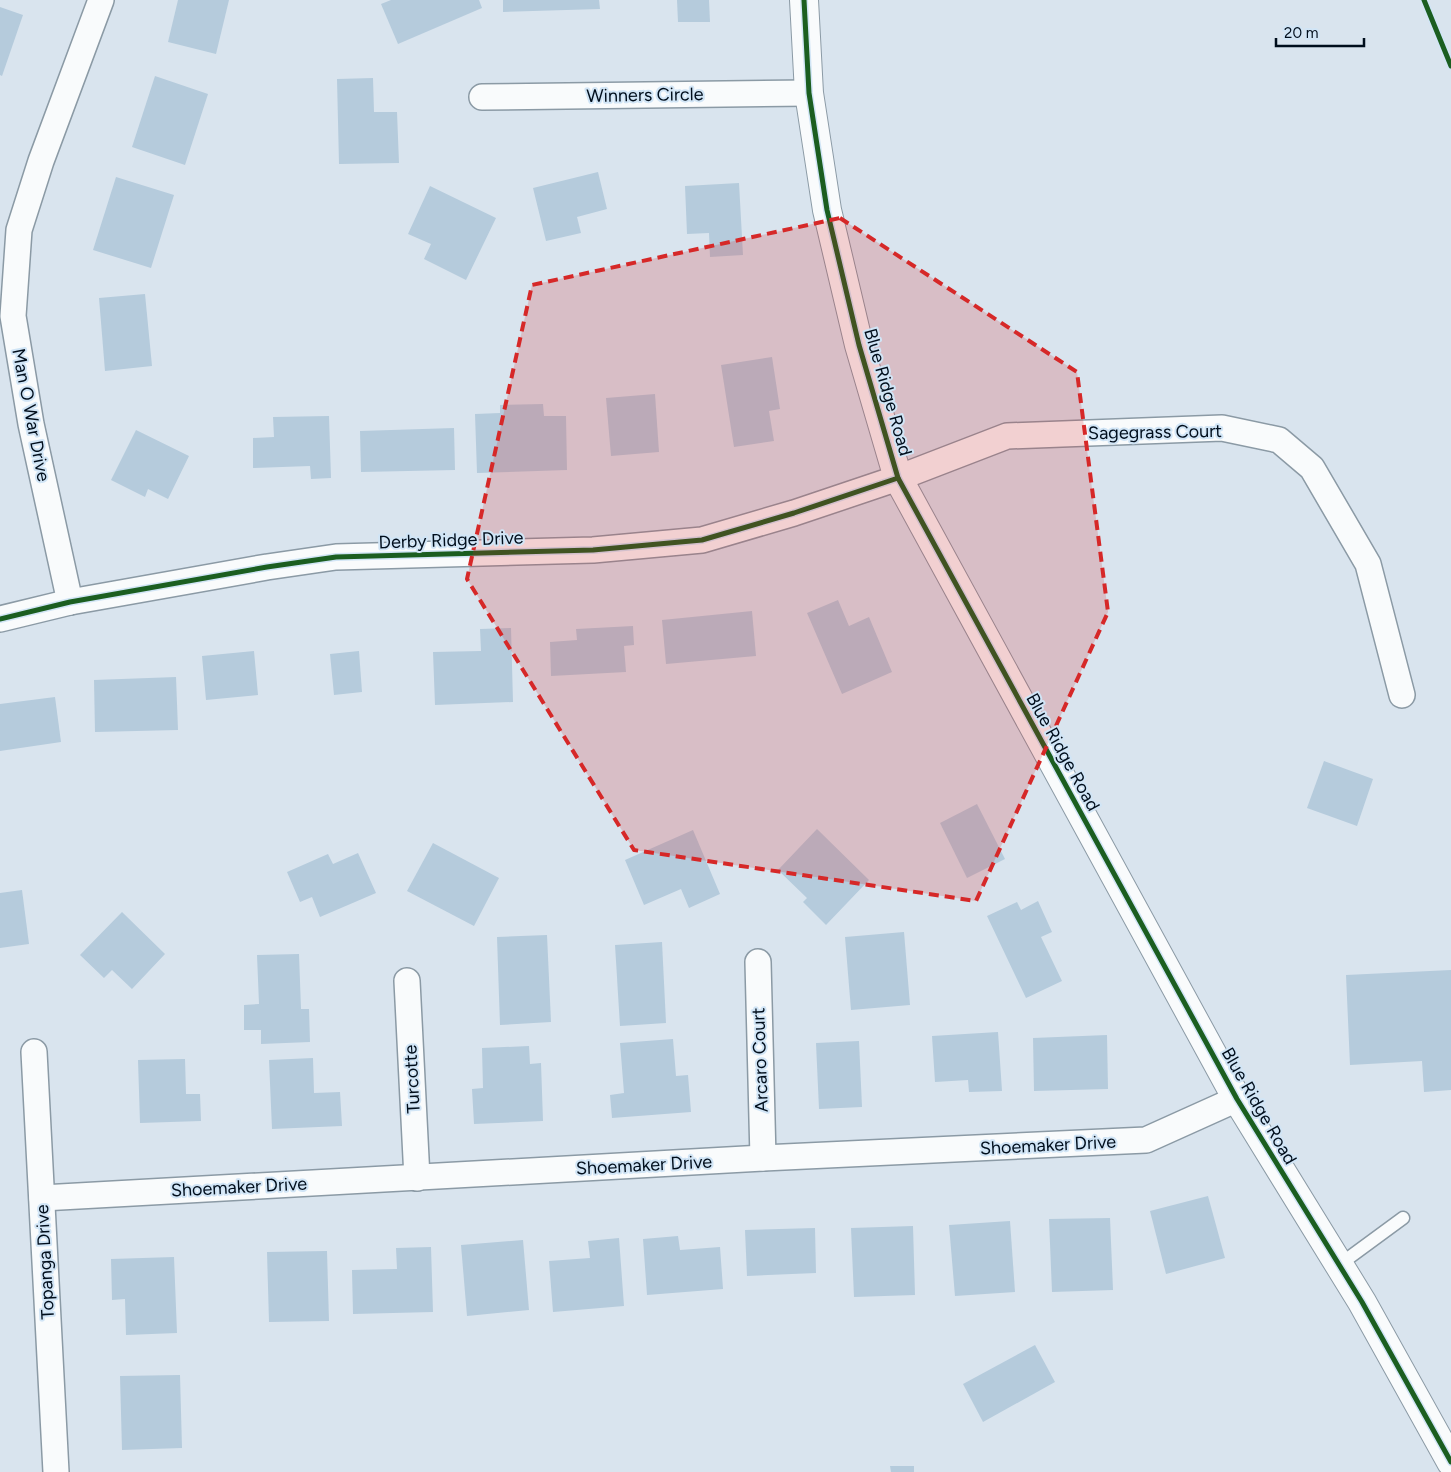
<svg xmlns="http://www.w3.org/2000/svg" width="1451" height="1472" font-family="Figtree,sans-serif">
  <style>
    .building { fill: #b5cbdc }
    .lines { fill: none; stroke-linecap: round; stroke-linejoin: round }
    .service-casing { stroke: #8b9aa5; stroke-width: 15 }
    .minor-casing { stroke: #8b9aa5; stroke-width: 28 }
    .tertiary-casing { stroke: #8b9aa5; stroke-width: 30 }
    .service { stroke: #f9fbfc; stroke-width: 12 }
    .minor { stroke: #f9fbfc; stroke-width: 25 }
    .tertiary { stroke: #f9fbfc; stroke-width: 28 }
    .cycleway-casing { stroke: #d1e5f6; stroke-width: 8 }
    .cycleway { stroke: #1b5e20; stroke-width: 5 }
    .marked { fill: #d62828; fill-opacity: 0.2; stroke: #d62828; stroke-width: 4; stroke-dasharray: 10 6; stroke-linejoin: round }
    .labels { text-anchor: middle; stroke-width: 4; stroke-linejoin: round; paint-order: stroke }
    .street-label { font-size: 18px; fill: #000e1c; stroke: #d1e5f6 }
  </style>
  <rect width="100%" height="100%" fill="#d9e4ee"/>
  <g class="building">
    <path d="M178,0h51l-13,54 -48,-12z"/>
    <path d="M391,0h88l3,8 -84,36 -17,-40z"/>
    <path d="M503,0h96l1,9 -97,3z"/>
    <path d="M677,0h32l1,22h-32z"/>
    <path d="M0,7l23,8 -21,61 -2,-1z"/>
    <path d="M155,76l53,18 -23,71 -53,-18z"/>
    <path d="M373,78l1,34h23l2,51 -60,1 -2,-85z"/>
    <path d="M598,172l9,37 -30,8 4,16 -35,8 -13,-53z"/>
    <path d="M116,177l58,18 -23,73 -58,-18z"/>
    <path d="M739,183l4,72 -33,2 -1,-24 -22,1 -2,-48z"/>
    <path d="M430,186l66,32 -30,62 -42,-21 7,-15 -23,-10z"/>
    <path d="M145,294l7,72 -47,5 -6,-73z"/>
    <path d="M772,357l8,52 -11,2 5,30 -40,6 -13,-82z"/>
    <path d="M655,394l4,58 -48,4 -5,-58z"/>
    <path d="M543,404l1,12h22l1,54 -90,3 -2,-59 25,-1v-8z"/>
    <path d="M329,416l2,62 -20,1 -1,-13 -57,2v-30l21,-1 -1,-20z"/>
    <path d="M454,428l1,42 -94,2 -1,-41z"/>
    <path d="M136,430l53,26 -21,43 -20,-10 -3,8 -34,-17z"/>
    <path d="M838,600l11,26 20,-9 23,55 -50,22 -35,-81z"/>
    <path d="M752,611l4,45 -90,8 -4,-44z"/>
    <path d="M633,626l1,19 -10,1 2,26 -75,4 -1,-34 27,-2 -1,-11z"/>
    <path d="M511,628l2,74 -78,3 -2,-53 48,-1 -1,-22z"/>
    <path d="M254,651l4,44 -52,5 -4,-44z"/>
    <path d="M359,651l3,41 -28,3 -4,-41z"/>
    <path d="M176,677l2,53 -83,2 -1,-52z"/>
    <path d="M55,697l6,45 -61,9v-47z"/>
    <path d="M1324,761l49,18 -16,47 -50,-18z"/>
    <path d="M977,804l28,55 -38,19 -27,-55z"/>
    <path d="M817,829l52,51 -43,45 -23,-23 4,-4 -29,-28z"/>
    <path d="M693,830l27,64 -31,14 -8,-19 -37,16 -19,-45z"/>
    <path d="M433,843l66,35 -25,48 -67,-35z"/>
    <path d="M358,853l18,40 -56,24 -8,-20 -12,5 -13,-30 41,-18 5,10z"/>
    <path d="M22,890l7,54 -29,4v-55z"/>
    <path d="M1038,901l14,31 -11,5 21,44 -36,17 -39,-82 30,-14 4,8z"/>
    <path d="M122,912l43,42 -33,35 -20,-19 -8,8 -24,-23z"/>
    <path d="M904,932l6,73 -59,5 -6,-73z"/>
    <path d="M547,935l4,87 -51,3 -3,-88z"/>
    <path d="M662,942l4,81 -46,3 -5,-81z"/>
    <path d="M299,954l2,55h8l1,33 -49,2v-14h-17v-25l15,-1 -2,-49z"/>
    <path d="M1451,970v120l-27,2 -2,-31 -72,4 -4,-90z"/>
    <path d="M998,1032l4,59 -33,1 -1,-12 -33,2 -3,-46z"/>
    <path d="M1107,1035l1,54 -74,2 -1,-53z"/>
    <path d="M673,1039l3,37 12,-1 3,37 -79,6 -2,-23 14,-2 -4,-50z"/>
    <path d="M859,1041l3,66 -43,2 -3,-66z"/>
    <path d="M529,1046l1,18 11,-1 2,58 -69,3 -2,-35 11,-1 -1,-40z"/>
    <path d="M313,1058l1,35 26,-1 2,34 -70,3 -3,-69z"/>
    <path d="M185,1059l1,35h14l1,27 -61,2 -2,-63z"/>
    <path d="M1208,1196l17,62 -59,16 -16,-63z"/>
    <path d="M1110,1218l3,72 -61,2 -3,-73z"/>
    <path d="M1010,1221l5,71 -60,4 -6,-71z"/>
    <path d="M913,1226l2,69 -61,2 -3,-69z"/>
    <path d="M815,1228l1,45 -69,3 -2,-46z"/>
    <path d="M678,1236l2,14 40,-3 3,42 -76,6 -4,-56z"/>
    <path d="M619,1238l5,68 -71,6 -4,-51 41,-3 -2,-17z"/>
    <path d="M523,1240l6,70 -62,6 -6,-71z"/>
    <path d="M431,1247l2,65 -80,2 -1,-44 45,-1 -1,-21z"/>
    <path d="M327,1251l2,70 -60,1 -2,-70z"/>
    <path d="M174,1257l3,76 -51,2 -1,-36 -13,1 -1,-41z"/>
    <path d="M1035,1345l20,37 -72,40 -20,-38z"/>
    <path d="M180,1375l2,73 -60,2 -2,-74z"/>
    <path d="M890,1466h24v6h-23z"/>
  </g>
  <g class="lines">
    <g class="service-casing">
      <path id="service" d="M1339,1265l64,-47"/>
    </g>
    <g class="minor-casing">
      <g id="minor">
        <path d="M482,97l327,-4"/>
        <path d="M70,602l-39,-178 -18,-108 6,-86 22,-69 60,-161"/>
        <path d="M0,619l70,-17 197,-35 69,-10 257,-7 109,-10 92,-27 104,-35 109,-42 215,-8 57,12 33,28 56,96 34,131"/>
        <path d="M758,962l5,196"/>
        <path d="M407,981l10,197"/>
        <path d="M34,1052l22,420"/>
        <path d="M42,1198l721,-40 383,-18 91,-41"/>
      </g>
    </g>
    <g class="tertiary-casing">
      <path id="tertiary" d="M804,0l5,93 18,117 32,135 39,133 339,621 125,203 89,160"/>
    </g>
    <use href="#service" class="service"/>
    <use href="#minor" class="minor"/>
    <use href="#tertiary" class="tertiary"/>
    <g class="cycleway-casing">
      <g id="cycleway">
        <path d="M804,0l5,93 18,117 32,135 39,133 339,621 125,203 89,160"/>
        <path d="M1424,0l27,66"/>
        <path d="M0,619l70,-17 197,-35 69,-10 257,-7 109,-10 92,-27 104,-35"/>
      </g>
    </g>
    <use href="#cycleway" class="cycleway"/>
  </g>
  <path class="marked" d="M840,218l237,154 31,240 -132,289 -342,-51 -167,-271 65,-294z"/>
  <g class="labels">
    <g class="street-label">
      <text transform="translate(645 95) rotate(-1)" y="6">Winners Circle</text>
      <text transform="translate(888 392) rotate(74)" y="6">Blue Ridge Road</text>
      <text transform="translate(31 415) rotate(79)" y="6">Man O War Drive</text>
      <text transform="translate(1155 432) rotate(-1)" y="6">Sagegrass Court</text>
      <text transform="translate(451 540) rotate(-2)" y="6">Derby Ridge Drive</text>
      <text transform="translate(1063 752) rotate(61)" y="6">Blue Ridge Road</text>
      <text transform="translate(760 1060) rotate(-92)" y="6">Arcaro Court</text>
      <text transform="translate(412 1079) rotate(-93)" y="6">Turcotte</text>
      <text transform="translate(1259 1106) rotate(60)" y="6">Blue Ridge Road</text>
      <text transform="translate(1048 1145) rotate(-3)" y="6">Shoemaker Drive</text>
      <text transform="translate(644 1165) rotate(-3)" y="6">Shoemaker Drive</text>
      <text transform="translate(239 1187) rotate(-3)" y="6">Shoemaker Drive</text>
      <text transform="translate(45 1262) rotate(-93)" y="6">Topanga Drive</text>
    </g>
  </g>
  <path d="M1276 38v8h88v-8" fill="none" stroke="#000e1c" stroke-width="2.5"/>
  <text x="1284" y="38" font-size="15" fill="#000e1c" stroke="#d1e5f6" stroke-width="4" paint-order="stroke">20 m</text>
</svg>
